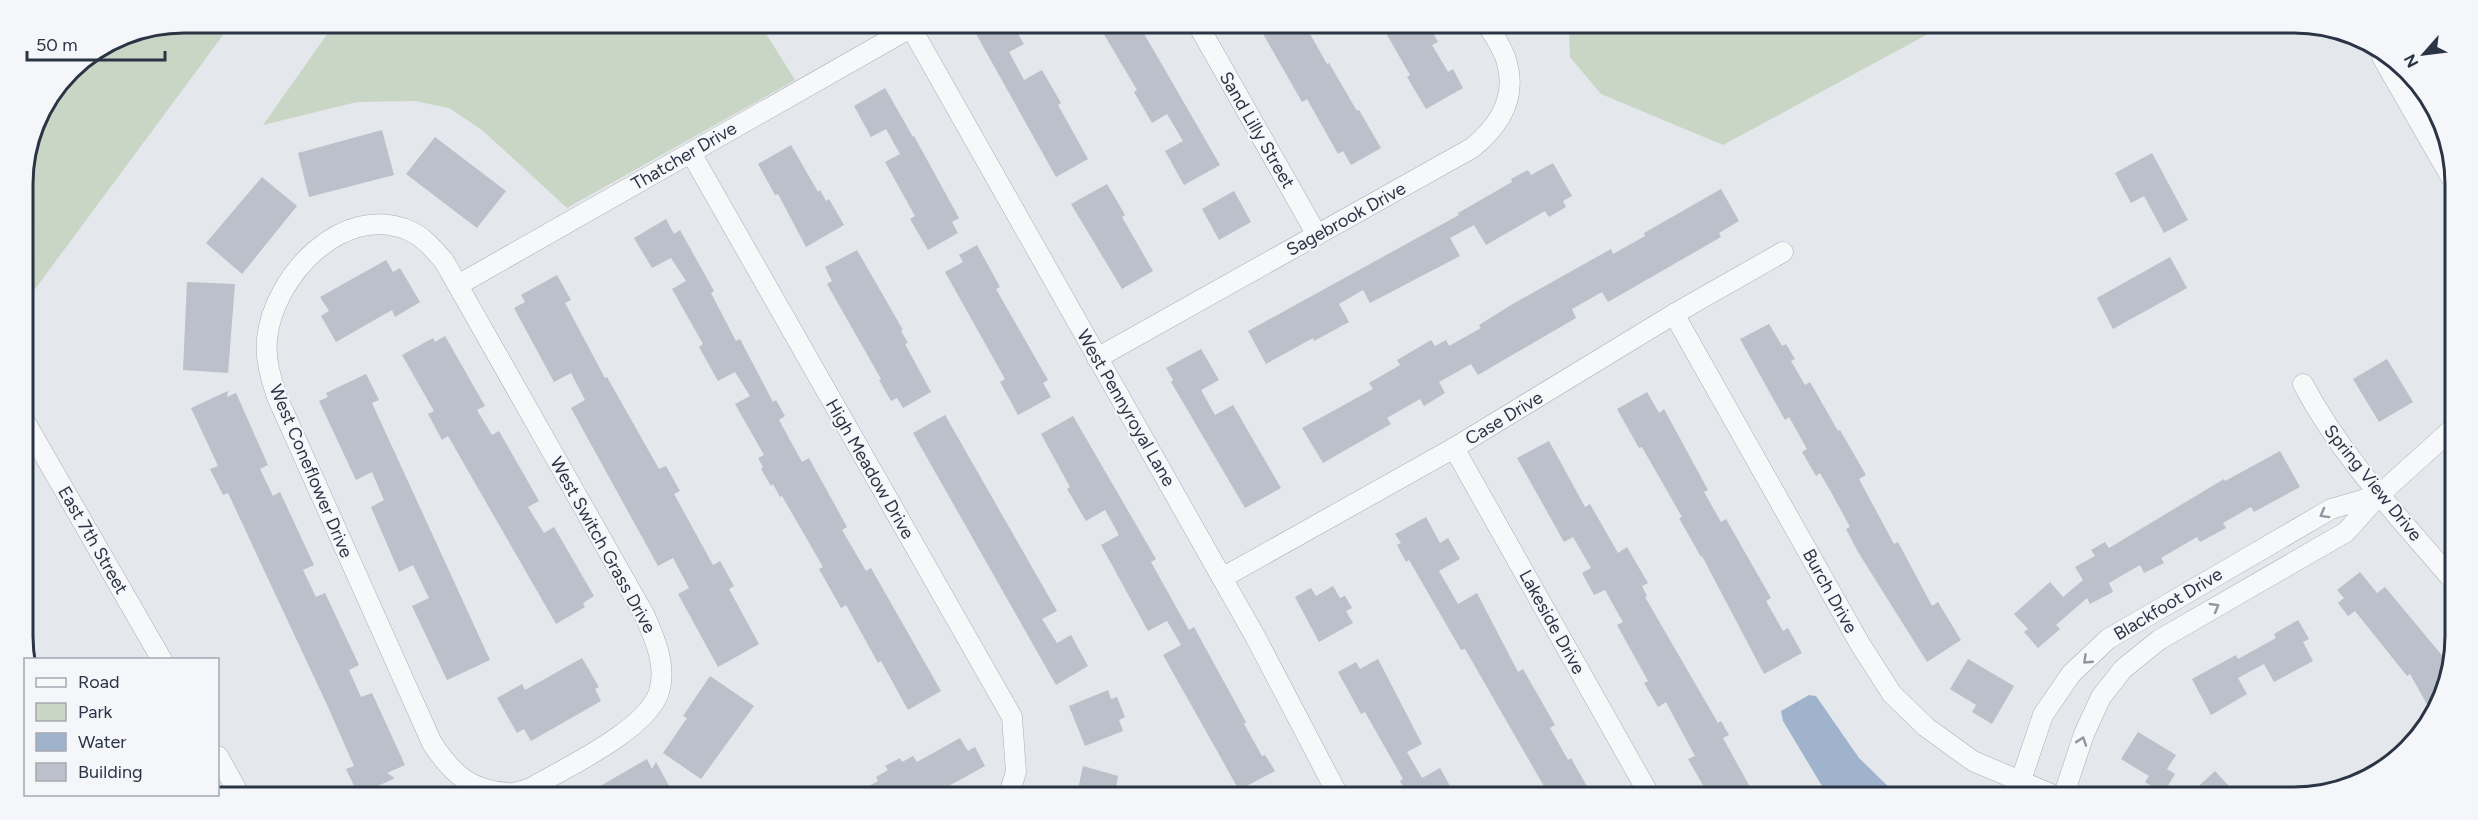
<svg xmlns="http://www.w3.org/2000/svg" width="2478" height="820" font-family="Figtree,sans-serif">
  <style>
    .green { fill: #c9d6c5 }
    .water { fill: #9fb4cc }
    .building { fill: #bbc0ca }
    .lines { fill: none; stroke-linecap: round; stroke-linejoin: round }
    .minor-casing { stroke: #a9aeb7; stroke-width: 21 }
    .minor { stroke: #f7f8fa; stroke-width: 20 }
    .oneway { stroke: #9196a0 }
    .labels { text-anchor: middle; stroke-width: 4.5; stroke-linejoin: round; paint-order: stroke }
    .street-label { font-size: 18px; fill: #2b3445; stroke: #f4f6f9 }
    .rim { fill: none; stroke: #2b3445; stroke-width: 3 }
  </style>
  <rect width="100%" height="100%" fill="#e4e7ec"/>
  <g class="green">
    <path d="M184,23h48l-208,281 -1,-130 12,-52 35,-53 52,-34z"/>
    <path d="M335,23l425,1 35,56 -228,128 -85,-78 -33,-22 -34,-7 -58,1 -94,23z"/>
    <path d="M1569,26l372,1 -218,118 -122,-51 -31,-37z"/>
  </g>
  <path class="water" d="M1809,695l7,1 43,62 39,38h-70l-45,-75 -2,-10z"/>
  <g class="building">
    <path d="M971,25h42l11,19 -15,8 15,28 18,-10 19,33 -3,2 30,54 -32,18z"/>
    <path d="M1112,25h27l81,140 -36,20 -19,-34 18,-10 -16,-27 -15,9 -18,-31 3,-2 -35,-59z"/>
    <path d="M1258,25h47l22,39 2,-1 28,48 2,-1 22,38 -30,17 -8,-14 -5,3 -31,-55 -5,3z"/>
    <path d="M1382,26h47l9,16 -6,3 16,27 5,-3 10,19 -37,21 -19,-32 3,-2z"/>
    <path d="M885,88l28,49 1,-1 45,82 -7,4 6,11 -30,17 -18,-31 5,-3 -30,-54 15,-8 -14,-25 -15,8 -17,-31z"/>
    <path d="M382,130l12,45 -85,22 -11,-44z"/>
    <path d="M435,137l71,54 -29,37 -71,-54z"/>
    <path d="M791,145l27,47 2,-2 6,11 3,-2 15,26 -38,22 -28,-53 -3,1 -17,-31z"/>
    <path d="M2152,153l36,67 -24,13 -20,-37 -13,7 -16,-30z"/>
    <path d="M1553,163l19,33 -9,5 3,6 -17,10 -4,-6 -59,34 -12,-20 -24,13 10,18 -90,47 -7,-13 -24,14 10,18 -35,19 -1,-3 -47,26 -18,-33 211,-116 -1,-2 54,-31 -1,-3 17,-9 3,5z"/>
    <path d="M262,177l35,29 -55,68 -36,-31z"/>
    <path d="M1107,184l18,31 -3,2 31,54 -31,18 -51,-85z"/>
    <path d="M1721,189l18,32 -20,12 2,4 -113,65 -6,-10 -30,17 4,9 -98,57 -7,-11 -32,18 6,11 -21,13 -4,-7 -33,19 4,6 -68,39 -21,-35 71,-39 -4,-6 31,-18 -3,-5 34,-20 4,6 11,-6 3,6 32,-18 -2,-3 32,-20 100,-56 2,5 32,-18 -1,-3z"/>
    <path d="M1234,191l17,31 -32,18 -17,-31z"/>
    <path d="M666,219l8,15 6,-4 34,61 -3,2 25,48 4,-2 33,63 3,-2 9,16 -6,4 23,42 7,-4 38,69 -5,3 24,41 5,-3 70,123 -33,19 -27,-49 -3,2 -32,-58 -5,3 -22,-39 4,-2 -41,-71 -2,1 -7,-13 -2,2 -10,-17 2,-2 -5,-9 6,-3 -29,-51 15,-8 -15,-24 -17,9 -19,-34 4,-3 -31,-55 14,-8 -15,-23 -19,10 -18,-30z"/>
    <path d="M977,245l23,42 -4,2 52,91 -5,3 8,14 -33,18 -18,-33 5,-3 -60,-107 18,-10 -4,-7z"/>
    <path d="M857,250l46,80 -2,1 7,12 -3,1 26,48 -28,16 -6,-10 -6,3 -12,-21 2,-1 -54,-95 5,-3 -7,-14z"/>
    <path d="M2170,257l17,31 -74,41 -16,-31z"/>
    <path d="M386,260l7,12 7,-4 20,34 -25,15 -3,-7 -56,32 -15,-26 8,-5 -9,-14z"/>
    <path d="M557,275l14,25 -6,3 40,75 2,-1 52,92 7,-3 14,25 -6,3 39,71 7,-4 14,25 -5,3 30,55 -41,23 -40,-73 11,-6 -16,-30 -15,8 -87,-158 14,-8 -14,-27 -17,9 -40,-74 11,-6 -4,-7z"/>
    <path d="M187,282l48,2 -7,89 -45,-3z"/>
    <path d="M1769,324l13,22 4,-2 9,15 -4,2 14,24 5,-3 28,49 2,-1 26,45 -7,4 35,65 4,-2 34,64 6,-4 23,38 -34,22 -69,-110 -12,-23 4,-2 -19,-35 -11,-19 -4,3 -14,-24 5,-3 -18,-32 -4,3 -45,-81z"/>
    <path d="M445,336l40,70 -8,4 15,25 7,-4 40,70 -11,6 16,26 10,-6 40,69 -11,7 2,4 -29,17 -108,-188 -6,4 -14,-26 6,-3 -32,-56 31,-17 2,4z"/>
    <path d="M1201,349l18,31 -18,10 14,25 18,-10 48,83 -36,20 -74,-126 2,-2 -7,-12z"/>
    <path d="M2387,359l26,43 -34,20 -26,-43z"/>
    <path d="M366,374l13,26 -7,3 118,257 -43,20 -35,-74 17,-8 -3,-6 -13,-27 -14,7 -28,-65 13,-7 -12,-28 -16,8 -37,-79 9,-4 -2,-4z"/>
    <path d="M228,391l-1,6 9,-4 32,72 -8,4 13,27 7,-4 34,73 -11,5 13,27 9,-4 34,72 -10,5 12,27 11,-4 33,72 -18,8 8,5 -30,14h-8l-11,-23 8,-3 -26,-59 -100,-214 -5,2 -13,-26 8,-3 -27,-58z"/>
    <path d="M1647,392l12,21 5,-4 44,81 -4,2 17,30 5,-3 45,79 -5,3 17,30 5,-3 14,25 -38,21 -62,-118 -1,1 -22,-39 3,-1 -40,-70 -3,1 -22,-39z"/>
    <path d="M945,415l112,196 -15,8 15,24 14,-8 17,31 -32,19 -143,-252z"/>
    <path d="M1073,416l83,143 -5,3 38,68 5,-3 52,95 -2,2 18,32 3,-1 10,16 -36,19 -76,-135 18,-10 -14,-24 -19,10 -47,-86 18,-10 -14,-25 -19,11 -19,-32 3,-2 -29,-53z"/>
    <path d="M1549,441l36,66 5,-3 28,49 9,-6 21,36 -6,3 5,10 -2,1 73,126 3,-2 8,14 -6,3 32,58h-46l-21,-37 7,-3 -20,-37 -9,-17 -8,5 -14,-24 4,-2 -31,-56 6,-3 -18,-32 -11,5 -12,-22 9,-5 -18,-31 -9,5 -47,-84z"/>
    <path d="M2280,451l20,36 -46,25 -3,-5 -28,16 3,5 -26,14 -3,-5 -36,21 3,5 -20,10 -4,-8 -31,18 4,9 -23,12 -3,-6 -31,27 4,4 -22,19 -14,-16 4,-3 -14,-15 36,-32 13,15 20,-17 -8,-13 20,-11 -4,-6 14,-8 4,6 115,-69 1,2z"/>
    <path d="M1426,517l14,26 8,-5 12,21 -21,12 19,33 19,-11 41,79 5,-3 32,56 -5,3 18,32 3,-2 21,37h-43l-84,-146 -4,1 -52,-90 -3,2 -9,-17 4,-2 -6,-9z"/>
    <path d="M2360,572l17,21 8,-6 65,78v13l-17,37 -23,-41 -3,2 -52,-65 -7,5 -10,-13 6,-5 -7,-8z"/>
    <path d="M1333,586l7,12 5,-2 7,12 -6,3 7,12 -34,19 -24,-45 16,-9 5,8z"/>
    <path d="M2298,620l11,19 -6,3 10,19 -39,21 -10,-18 -26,14 9,16 -36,21 -19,-36 44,-24 2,4 38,-21 -2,-4z"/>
    <path d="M582,658l17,29 -4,2 6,12 -70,40 -7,-12 -7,4 -20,-35 25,-14 3,6z"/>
    <path d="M1378,659l44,85 -15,8 15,26 18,-10 15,27h-47l-8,-14 3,-2 -38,-67 -4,2 -23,-42 18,-10 4,7z"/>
    <path d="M1968,659l46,27 -22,38 -20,-12 4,-7 -26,-16z"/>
    <path d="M710,676l44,30 -53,73 -38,-26 24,-35 -4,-2z"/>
    <path d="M1108,690l3,9 6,-2 8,20 -6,3 4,11 -38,15 -16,-40z"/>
    <path d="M2138,732l38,23 -9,14 8,5 -12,20 -18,-12 4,-6 -28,-17z"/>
    <path d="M960,738l8,13 7,-4 10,19 -38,21 -2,-2 -16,9h-74l23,-13 -2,-4 12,-7 -3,-4 15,-8 2,4 11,-6 4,6z"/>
    <path d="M647,759l5,10 4,-7 17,31h-85z"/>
    <path d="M1083,766l35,10 -3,18h-38z"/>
    <path d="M2215,771l24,26h-52z"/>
  </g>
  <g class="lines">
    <g class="minor-casing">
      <g id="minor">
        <path d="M909,24l347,614 82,157"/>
        <path d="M1198,25l119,210"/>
        <path d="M2382,57l70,122"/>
        <path d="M691,153l321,564 4,55 -7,22"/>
        <path d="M458,285l452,-257"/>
        <path d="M1674,314l186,330 32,50 34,33 47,34 85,36"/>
        <path d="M1097,358l375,-210c26,-21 45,-49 35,-85 -3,-13 -12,-26 -19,-37"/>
        <path d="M2303,384c38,72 94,131 147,193"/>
        <path d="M24,420l138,240"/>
        <path d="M1454,448l196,348"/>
        <path d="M1222,578l232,-130 220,-134 109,-62"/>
        <path d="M218,756l20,36"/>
        <path d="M2021,780l22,-65 28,-41 37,-35 223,-130 48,-14"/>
        <path d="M509,793c-38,-2 -57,-19 -77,-50l-155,-346c-6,-19 -12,-37 -10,-58 6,-62 76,-138 143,-108 14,6 24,19 34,30l201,355c10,23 22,50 14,76 -12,38 -94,76 -128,96l-17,5"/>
        <path d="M2063,797l21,-63 17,-37 22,-28 36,-29 187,-108 33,-37 72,-65"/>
      </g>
    </g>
    <use href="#minor" class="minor"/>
  </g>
  <defs><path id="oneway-chevron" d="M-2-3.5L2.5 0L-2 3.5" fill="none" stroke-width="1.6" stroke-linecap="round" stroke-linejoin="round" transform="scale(1.5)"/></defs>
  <g class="oneway">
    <use href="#oneway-chevron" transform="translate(2324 514) rotate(151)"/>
    <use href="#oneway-chevron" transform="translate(2215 607) rotate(-30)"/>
    <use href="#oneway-chevron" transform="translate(2087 660) rotate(137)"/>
    <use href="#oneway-chevron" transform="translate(2082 741) rotate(-71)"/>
  </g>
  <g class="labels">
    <g class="street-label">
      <text transform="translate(1257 130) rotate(60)" y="6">Sand Lilly Street</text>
      <text transform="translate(684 156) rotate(-30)" y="6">Thatcher Drive</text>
      <text transform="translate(1346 219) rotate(-29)" y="6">Sagebrook Drive</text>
      <text transform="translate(1126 408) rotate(60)" y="6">West Pennyroyal Lane</text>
      <text transform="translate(1504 418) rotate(-31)" y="6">Case Drive</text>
      <text transform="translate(870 469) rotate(60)" y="6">High Meadow Drive</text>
      <text transform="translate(311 471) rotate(67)" y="6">West Coneflower Drive</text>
      <text transform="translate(2373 483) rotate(51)" y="6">Spring View Drive</text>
      <text transform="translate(93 540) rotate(60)" y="6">East 7th Street</text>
      <text transform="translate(603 545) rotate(61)" y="6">West Switch Grass Drive</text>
      <text transform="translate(1830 591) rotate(61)" y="6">Burch Drive</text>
      <text transform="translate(2168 604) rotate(-31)" y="6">Blackfoot Drive</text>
      <text transform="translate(1552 622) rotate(61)" y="6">Lakeside Drive</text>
    </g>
  </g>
  <path d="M0 0H2478V820H0ZM184 33H2294A151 151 0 0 1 2445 184V636A151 151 0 0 1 2294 787H184A151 151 0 0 1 33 636V184A151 151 0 0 1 184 33Z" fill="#f4f6f9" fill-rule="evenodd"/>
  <path class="rim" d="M184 33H2294A151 151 0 0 1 2445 184V636A151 151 0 0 1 2294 787H184A151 151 0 0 1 33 636V184A151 151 0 0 1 184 33Z"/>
  <rect x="24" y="658" width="195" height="138" fill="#f4f6f9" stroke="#a4a8b1" stroke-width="1.5"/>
  <rect x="36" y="678" width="30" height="9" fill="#f7f8fa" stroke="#a4a8b1" stroke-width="1.5"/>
  <text x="78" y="688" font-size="18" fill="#2b3445">Road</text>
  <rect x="36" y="703" width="30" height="18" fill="#c9d6c5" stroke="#a4a8b1" stroke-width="1.5"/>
  <text x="78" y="718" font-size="18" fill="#2b3445">Park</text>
  <rect x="36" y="733" width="30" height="18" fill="#9fb4cc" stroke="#a4a8b1" stroke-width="1.5"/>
  <text x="78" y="748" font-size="18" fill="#2b3445">Water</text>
  <rect x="36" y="763" width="30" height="18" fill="#bbc0ca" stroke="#a4a8b1" stroke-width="1.5"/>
  <text x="78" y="778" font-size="18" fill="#2b3445">Building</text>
  <g transform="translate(2424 54) rotate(242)" stroke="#f4f6f9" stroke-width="4.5" paint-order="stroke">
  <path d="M0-4.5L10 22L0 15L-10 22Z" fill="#2b3445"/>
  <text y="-9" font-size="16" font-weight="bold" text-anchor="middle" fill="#2b3445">N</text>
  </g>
  <path d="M27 51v9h138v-9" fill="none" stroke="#2b3445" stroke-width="3"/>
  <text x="36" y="51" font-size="18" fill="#2b3445" stroke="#f4f6f9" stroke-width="4.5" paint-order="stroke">50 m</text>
</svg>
